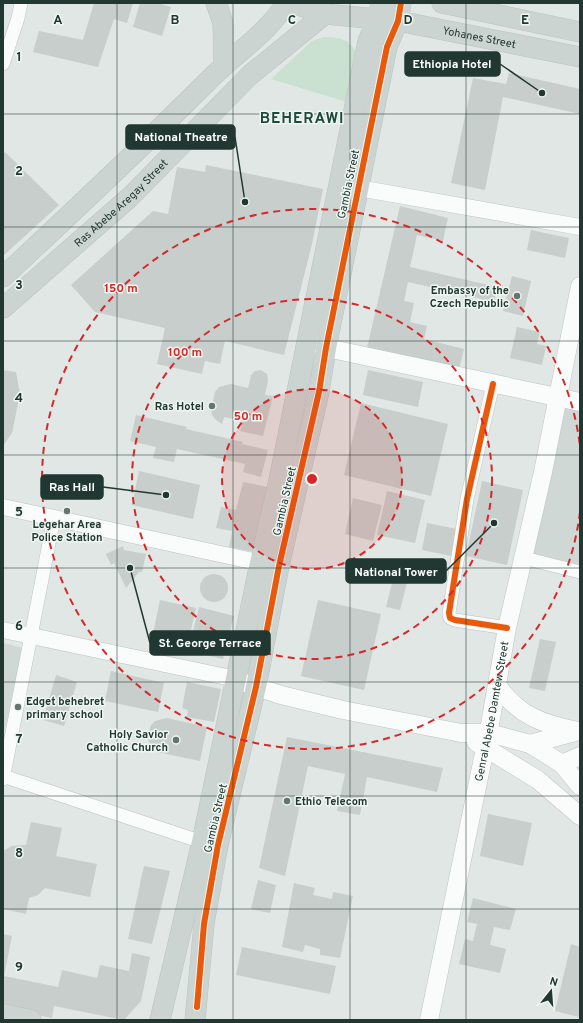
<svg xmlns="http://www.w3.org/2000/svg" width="583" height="1023" font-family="Overpass,sans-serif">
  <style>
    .built { fill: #cfd8d4 }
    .green { fill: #cae0d1 }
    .building { fill: #c8cecb }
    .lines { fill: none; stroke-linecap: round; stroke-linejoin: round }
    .minor-casing { stroke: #bec3c1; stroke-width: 14 }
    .tertiary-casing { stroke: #bec3c1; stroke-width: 17 }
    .secondary-casing { stroke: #bec5c2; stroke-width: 19 }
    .primary-casing { stroke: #bcc3c1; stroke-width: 21 }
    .minor { stroke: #fafbfb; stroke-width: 13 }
    .tertiary { stroke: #fafbfb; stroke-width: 16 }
    .secondary { stroke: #fafbfb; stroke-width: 18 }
    .primary { stroke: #ccd4d1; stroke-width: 20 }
    .cycleway-casing { stroke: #eff6f2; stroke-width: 8 }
    .cycleway { stroke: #e8590c; stroke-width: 6 }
    .grid { fill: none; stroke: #213832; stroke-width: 1; stroke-opacity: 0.55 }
    .ring { fill: none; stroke: #d62828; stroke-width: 2; stroke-dasharray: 7 5 }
    .poi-dot { fill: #647570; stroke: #eff6f2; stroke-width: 1.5 }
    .labels { text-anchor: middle; stroke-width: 3; stroke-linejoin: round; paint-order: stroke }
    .street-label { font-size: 11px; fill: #213832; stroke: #eff6f2 }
    .poi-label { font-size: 11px; font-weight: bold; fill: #213832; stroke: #eff6f2; text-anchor: end }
    .district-label { font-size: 15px; font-weight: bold; letter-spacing: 1px; fill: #1e493e; stroke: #eff6f2 }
    .grid-label { font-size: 13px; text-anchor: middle; font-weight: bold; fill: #213832; stroke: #eff6f2; stroke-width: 3; stroke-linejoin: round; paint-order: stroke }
    .centre { fill: #d62828; stroke: #eff6f2; stroke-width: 2 }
    .ring-label { font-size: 12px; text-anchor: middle; font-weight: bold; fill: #d62828; stroke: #eff6f2; stroke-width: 3; stroke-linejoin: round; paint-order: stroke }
    .leader { fill: none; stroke: #213832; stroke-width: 1.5 }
    .callout-dot { fill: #213832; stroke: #eff6f2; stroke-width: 1.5 }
    .callout { fill: #213832; stroke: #213832; stroke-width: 1.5 }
    .callout-label { font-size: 12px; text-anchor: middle; font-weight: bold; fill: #fff }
  </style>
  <rect width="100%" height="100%" fill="#e1e7e4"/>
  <g class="built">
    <path d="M559,397l21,5v170l-56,-14z"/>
    <path d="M3,643l20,5 -20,89z"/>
  </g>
  <path class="green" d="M324,37c18,1 24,1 34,17l-8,49 -79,-24 41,-38z"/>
  <g class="building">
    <path d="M94,3h39l-6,20 -13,-4 -16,48 -65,-15 6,-21 44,9z"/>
    <path d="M140,3h17l14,4 -9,29 -29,-9z"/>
    <path d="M509,73l71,16v25l-77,-17 -18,93 -34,-7 22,-105 33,6z"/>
    <path d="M5,152l54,53 -56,51v-102z"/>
    <path d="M206,165l117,24 -11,55 -28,111 -59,-14 -5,23 -15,-3 -3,13 -45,-10 8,-36 -70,-16 -24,-27 82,-74 15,3 9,-47 28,5z"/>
    <path d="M400,206l48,12 -5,23 -26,-6 -7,32 87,20 -3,15 -86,-20 -4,19 10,2 -4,19 17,4 -3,13 40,10 -5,21 -92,-22z"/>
    <path d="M531,230l38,8 -4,20 -38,-8z"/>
    <path d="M512,276l19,5 -8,35 -20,-5z"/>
    <path d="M517,327l23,5 -3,12 9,2 -4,19 -32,-7z"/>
    <path d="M3,370l13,2 4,22 -8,39 -9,13z"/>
    <path d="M261,370l6,4 1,6 -3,15 8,1 -10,40 -23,-5 3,-10 -19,-4 -2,7 -6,-4 -4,-5 -1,-6 4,-17 4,-5 12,-3 17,4 3,-13 4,-4z"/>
    <path d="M368,370l55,12 -5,25 -55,-12z"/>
    <path d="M361,403l87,21 -17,72 -87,-21z"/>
    <path d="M136,415l51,12 -1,2 57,13 -1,2 26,6 -7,27 -18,-5 2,-8 -68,-15 -3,13 -21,-4 3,-11 -26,-6z"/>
    <path d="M139,471l61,14 -7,34 -61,-14z"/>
    <path d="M482,481l41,9 -16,75 -41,-9z"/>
    <path d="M243,482l25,5 -14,65 -25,-5 3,-16 -16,-3 5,-21 15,3z"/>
    <path d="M387,491l38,9 -10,43 -38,-8z"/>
    <path d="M353,498l29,7 -9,36 -28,-7z"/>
    <path d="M427,523l30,6 -6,27 -29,-6z"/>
    <path d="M123,546l1,4 22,4 -4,18h-3l-13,16 -12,-25 -3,2 -5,-11z"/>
    <path d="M395,571l14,4 -9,35 -14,-3z"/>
    <circle cx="214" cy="588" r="14"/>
    <path d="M160,600l36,8 -10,43 -35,-8z"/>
    <path d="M318,600l63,14 -17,76 -63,-14z"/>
    <path d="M199,607l35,9 -11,43 -35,-8z"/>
    <path d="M540,639l16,3 -11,49 -16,-3z"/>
    <path d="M111,671l53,12 -6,29 -53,-11z"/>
    <path d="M56,675l21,7 -13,44 -21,-6z"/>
    <path d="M187,682l34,7 -7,33 -27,-5 1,-7 -6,-2z"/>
    <path d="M167,718l40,9 -7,34 -43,-9 -6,-5 -4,-10 4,-12 4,-4z"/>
    <path d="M287,737l156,31 -6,24 -70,-15 -7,38 -23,-4 8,-37 -37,-8 -23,110 -26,-8z"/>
    <path d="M488,814l44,9 -9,43 -43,-10z"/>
    <path d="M31,822l31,6 -6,28 41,8 -7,33 -45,-9 -7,7 -9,3 -3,16 -23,-5v-58l9,-5 14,-1z"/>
    <path d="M144,866l26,5 -18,73 -24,-5z"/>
    <path d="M258,880l18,5 -6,28 -19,-4z"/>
    <path d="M294,883l21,5 -2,7 19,4 1,-7 20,4 -13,62 -20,-3v-6l-15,-4 -2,7 -21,-5z"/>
    <path d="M473,898l43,11 -6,21 -16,-3 -4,18 16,4 -6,24 -41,-9 6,-25 8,2 4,-17 -10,-2z"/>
    <path d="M3,934l9,2 -8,40 54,11 4,-17 35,8 3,-13 29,6 3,-18 18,4 -9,44 -17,19 -70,-14 -2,12 -49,-10z"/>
    <path d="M571,944l9,3 -1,70 -24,-6z"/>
    <path d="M242,947l94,19 -6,28 -94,-19z"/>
  </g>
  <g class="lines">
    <g class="minor-casing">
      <g id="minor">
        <path d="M3,64l15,-46 3,-15"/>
        <path d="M493,384l-26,115 -18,114 1,5 5,2 52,8"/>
        <path d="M524,558l56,14"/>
        <path d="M3,776l199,66"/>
        <path d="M3,779l51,-261"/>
      </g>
    </g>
    <g class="tertiary-casing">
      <g id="tertiary">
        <path d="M347,186l233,41"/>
        <path d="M3,507l268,58"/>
        <path d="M3,630l233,49"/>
      </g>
    </g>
    <g class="secondary-casing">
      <g id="secondary">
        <path d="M313,345l267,57"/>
        <path d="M242,682l39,13 62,15 118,23h28l41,11 32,20 18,22"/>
        <path d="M497,685c22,31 45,39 81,46"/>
        <path d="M476,742l62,38 42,36"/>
        <path d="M530,744l45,-12"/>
        <path d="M562,764l18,-8"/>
        <path id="s1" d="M429,1020l61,-296 17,-96 36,-156 37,-186"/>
      </g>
    </g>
    <g class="primary-casing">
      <g id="primary">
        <path d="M216,3l7,20 1,43"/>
        <path id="s2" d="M292,3l33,11 73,7 182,36"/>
        <path d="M442,3l138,29"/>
        <path d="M3,277c71,-66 142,-133 210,-201 24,-24 56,-44 73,-73"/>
        <path id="s3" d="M3,308l127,-111 120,-122 75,-61"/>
        <path d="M3,1014l28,6"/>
        <path d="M160,1020l42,-178 58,-279 19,-83 89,-439 10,-23 3,-15"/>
        <path d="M195,1020l9,-96 14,-79 38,-158 23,-121 40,-174 7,-44 61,-301 11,-26 3,-18"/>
      </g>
    </g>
    <use href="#minor" class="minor"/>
    <use href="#tertiary" class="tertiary"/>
    <use href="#secondary" class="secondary"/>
    <use href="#primary" class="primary"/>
    <g class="cycleway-casing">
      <g id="cycleway">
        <path d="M493,384l-26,115 -18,114 1,5 5,2 52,8"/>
        <path d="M197,1007l7,-83 14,-79 38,-158 23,-121 40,-174 7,-44 61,-301 11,-26 3,-18"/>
      </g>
    </g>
    <use href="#cycleway" class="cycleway"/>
  </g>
  <path class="grid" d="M117,3v1017M233,3v1017M350,3v1017M466,3v1017M3,114h577M3,227h577M3,341h577M3,455h577M3,568h577M3,682h577M3,796h577M3,909h577"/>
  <circle cx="312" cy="479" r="90" fill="#d62828" fill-opacity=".12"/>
  <g class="ring">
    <circle cx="312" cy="479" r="90"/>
    <circle cx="312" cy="479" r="180"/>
    <path d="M580 512A270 270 0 1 1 580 446"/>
  </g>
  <g class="poi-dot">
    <circle cx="517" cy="296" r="4"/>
    <circle cx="212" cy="406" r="4"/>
    <circle cx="67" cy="511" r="4"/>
    <circle cx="18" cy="707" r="4"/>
    <circle cx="176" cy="740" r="4"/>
    <circle cx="287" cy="801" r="4"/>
  </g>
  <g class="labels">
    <g class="street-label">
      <text dy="4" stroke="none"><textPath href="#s2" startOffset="191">Yohanes Street</textPath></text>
      <text transform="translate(348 184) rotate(-78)" y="4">Gambia Street</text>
      <text dy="4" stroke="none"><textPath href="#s3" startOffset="158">Ras Abebe Aregay Street</textPath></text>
      <text transform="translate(284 501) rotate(-77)" y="4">Gambia Street</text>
      <text dy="4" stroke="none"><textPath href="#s1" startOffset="315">Genral Abebe Damtew Street</textPath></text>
      <text transform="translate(215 818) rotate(-77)" y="4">Gambia Street</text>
    </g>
    <g class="poi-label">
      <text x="509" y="294">Embassy of the<tspan x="509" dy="13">Czech Republic</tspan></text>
      <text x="204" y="410">Ras Hotel</text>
      <text x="67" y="528" text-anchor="middle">Legehar Area<tspan x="67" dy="13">Police Station</tspan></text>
      <text x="26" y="705" text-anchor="start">Edget behebret<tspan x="26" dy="13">primary school</tspan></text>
      <text x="168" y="738">Holy Savior<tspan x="168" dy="13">Catholic Church</tspan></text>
      <text x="295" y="805" text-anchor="start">Ethio Telecom</text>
    </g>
    <g class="district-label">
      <text x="302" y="123">BEHERAWI</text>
    </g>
  </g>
  <g class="grid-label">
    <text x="58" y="24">A</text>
    <text x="175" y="24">B</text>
    <text x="292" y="24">C</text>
    <text x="408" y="24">D</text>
    <text x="525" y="24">E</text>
    <text x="19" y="61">1</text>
    <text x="19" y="175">2</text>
    <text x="19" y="289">3</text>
    <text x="19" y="402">4</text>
    <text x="19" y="516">5</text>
    <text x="19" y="630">6</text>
    <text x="19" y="743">7</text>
    <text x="19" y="857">8</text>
    <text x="19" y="971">9</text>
  </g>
  <circle cx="312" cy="479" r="6" class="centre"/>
  <g class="ring-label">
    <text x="121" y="292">150 m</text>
    <text x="185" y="356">100 m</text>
    <text x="248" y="420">50 m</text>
  </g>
  <path class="leader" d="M542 93L500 64M245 202L235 137M166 495L103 487M494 523L446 571M130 568L150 643"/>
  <g class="callout-dot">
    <circle cx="542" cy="93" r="4"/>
    <circle cx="245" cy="202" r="4"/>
    <circle cx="166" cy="495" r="4"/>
    <circle cx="494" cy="523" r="4"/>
    <circle cx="130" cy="568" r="4"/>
  </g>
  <g class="callout">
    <rect x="405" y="52" width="95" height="24" rx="4"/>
    <rect x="126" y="125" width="109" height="24" rx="4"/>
    <rect x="41" y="475" width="62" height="24" rx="4"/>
    <rect x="346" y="559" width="100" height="24" rx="4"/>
    <rect x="150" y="631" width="120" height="24" rx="4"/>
  </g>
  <g class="callout-label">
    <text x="452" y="68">Ethiopia Hotel</text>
    <text x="181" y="141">National Theatre</text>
    <text x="72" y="491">Ras Hall</text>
    <text x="396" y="576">National Tower</text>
    <text x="210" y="647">St. George Terrace</text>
  </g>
  <rect width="583" height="1023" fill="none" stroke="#213832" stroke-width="8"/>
  <g transform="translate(551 991) rotate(17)" stroke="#eff6f2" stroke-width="3" paint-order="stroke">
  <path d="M0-3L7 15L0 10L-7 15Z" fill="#213832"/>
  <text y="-6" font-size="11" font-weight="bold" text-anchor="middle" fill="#213832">N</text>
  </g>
</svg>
